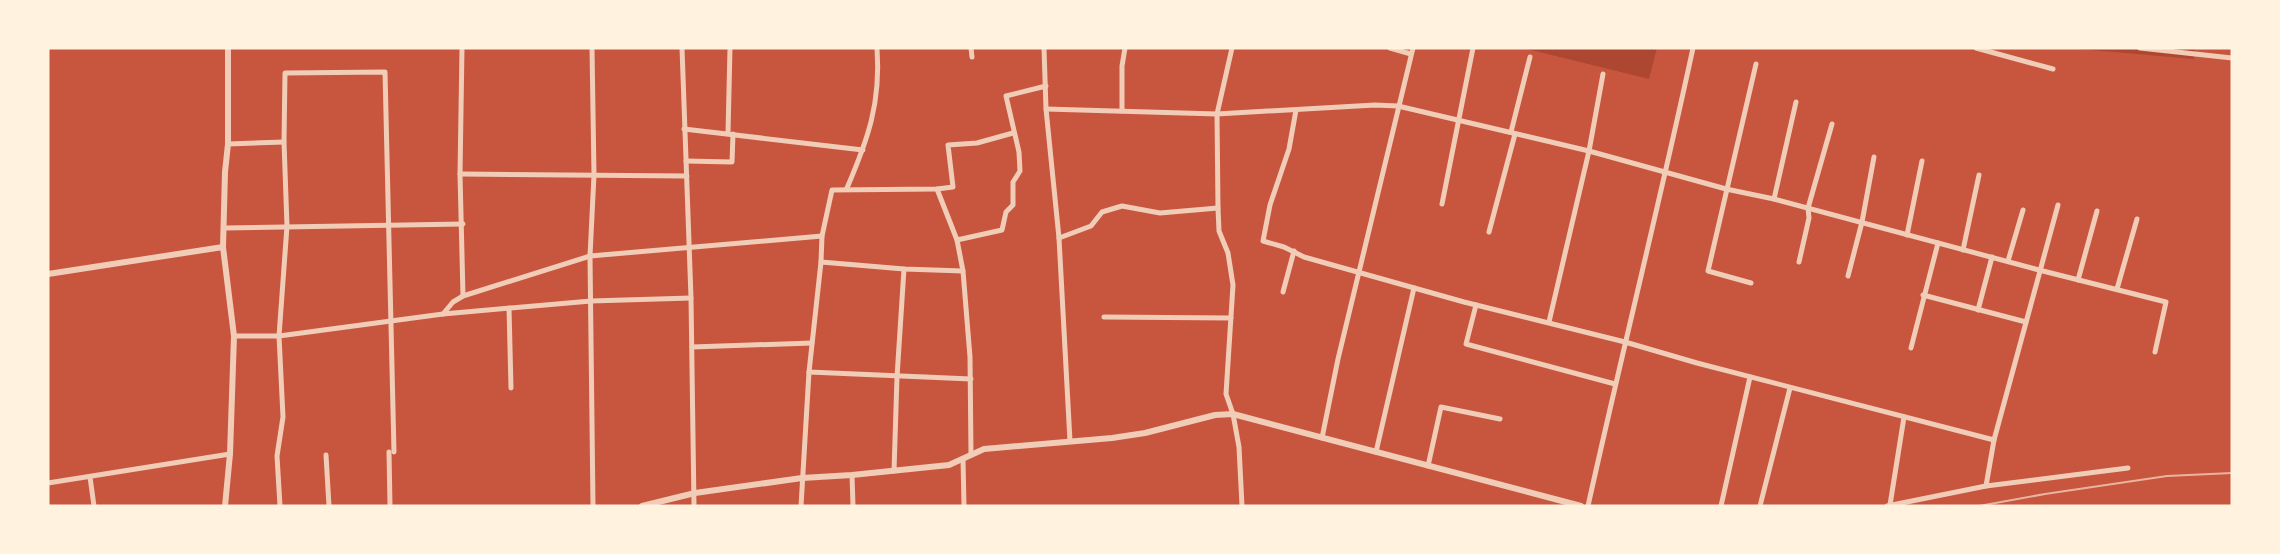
<svg xmlns="http://www.w3.org/2000/svg" width="2280" height="554" font-family="Karla,sans-serif">
  <style>
    .green { fill: #ae4732 }
    .lines { fill: none; stroke-linecap: round; stroke-linejoin: round }
    .minor { stroke: #f1ccb7; stroke-width: 5 }
    .tertiary { stroke: #f1ccb7; stroke-width: 6 }
    .rail { stroke: #e9b49f; stroke-width: 2 }
  </style>
  <rect width="100%" height="100%" fill="#c8553d"/>
  <g class="green">
    <path d="M1523,48h134l-8,31z"/>
    <path d="M2068,48h127l-1,11z"/>
  </g>
  <g class="lines">
    <g class="minor">
      <path d="M462,48l-2,126 3,122"/>
      <path d="M592,48l2,127 -4,81 3,250"/>
      <path d="M682,48l9,250 3,208"/>
      <path d="M971,48l1,9"/>
      <path d="M1044,48l2,61 13,129 11,203"/>
      <path d="M1232,48l-15,66 1,94 1,23 9,22 5,32 -7,109 7,20 6,33 3,59"/>
      <path d="M1390,48l21,6"/>
      <path d="M1976,48l77,21"/>
      <path d="M2140,48l92,10"/>
      <path d="M1046,109l171,5 158,-9 23,1 191,45 137,38 48,10 265,71 127,32 -11,50"/>
      <path d="M1296,110l-7,39 -19,56 -7,36 21,6 20,10 160,45 161,40 72,21 297,77 -8,46"/>
      <path d="M1122,111v-45l3,-18"/>
      <path d="M684,129l179,21"/>
      <path d="M1511,132l19,-75"/>
      <path d="M728,133l2,-85"/>
      <path d="M228,144l56,-2"/>
      <path d="M686,161l46,1 1,-28"/>
      <path d="M460,174l227,2"/>
      <path d="M847,188c21,-49 34,-85 30,-140"/>
      <path d="M937,189l20,51 6,31 7,86 1,97"/>
      <path d="M1774,199l22,-97"/>
      <path d="M1442,204l31,-156"/>
      <path d="M224,228l239,-4"/>
      <path d="M1489,232l26,-98"/>
      <path d="M1907,235l15,-74"/>
      <path d="M1059,238l32,-12 11,-14 20,-6 38,7 58,-5"/>
      <path d="M957,240l45,-10 4,-18 7,-7v-23l7,-11 -1,-19 -13,-56 40,-10"/>
      <path d="M1963,250l16,-75"/>
      <path d="M2008,261l15,-51"/>
      <path d="M821,262l83,7 59,2"/>
      <path d="M1799,262l10,-44 -1,-10 24,-84"/>
      <path d="M1848,276l14,-54 12,-65"/>
      <path d="M2078,280l19,-69"/>
      <path d="M1751,283l-43,-12 48,-207"/>
      <path d="M2117,289l20,-70"/>
      <path d="M1283,292l11,-41"/>
      <path d="M1923,295l103,27"/>
      <path d="M1476,305l-10,39 149,40"/>
      <path d="M509,308l2,80"/>
      <path d="M1978,310l14,-53"/>
      <path d="M443,314l10,-12 10,-6 127,-40 232,-20"/>
      <path d="M1104,317l127,1"/>
      <path d="M1549,322l40,-171 14,-77"/>
      <path d="M234,336h45l164,-22 148,-13 100,-3"/>
      <path d="M692,347l120,-4"/>
      <path d="M1911,348l27,-105"/>
      <path d="M809,372l162,7"/>
      <path d="M1322,438l16,-79 75,-311"/>
      <path d="M1994,440l64,-235"/>
      <path d="M389,452l1,54"/>
      <path d="M1376,452l38,-164"/>
      <path d="M326,455l3,51"/>
      <path d="M963,459l1,47"/>
      <path d="M1428,466l13,-59 59,12"/>
      <path d="M894,471l3,-94 7,-108"/>
      <path d="M852,475l1,31"/>
      <path d="M90,477l4,29"/>
      <path d="M48,483l182,-29"/>
      <path d="M1890,505l14,-88"/>
      <path d="M280,506l-3,-50 6,-39 -4,-81 8,-110 -3,-84 1,-69 100,-1 9,380"/>
      <path d="M801,506l8,-134 12,-110 1,-26 10,-46 105,-1 16,-2 -5,-42 29,-2 36,-10"/>
      <path d="M1588,506c34,-153 72,-305 105,-458"/>
      <path d="M1721,506l29,-129"/>
      <path d="M1760,506l30,-118"/>
      <path d="M1887,506l99,-20 142,-18"/>
    </g>
    <g class="tertiary">
      <path d="M48,274l175,-27"/>
      <path d="M225,506l5,-52 4,-118 -11,-89 2,-75 3,-28v-96"/>
      <path d="M642,506l53,-13 107,-15 50,-3 97,-10 35,-16 128,-11 33,-5 70,-18 18,-1 348,92"/>
    </g>
    <path class="rail" d="M1979,506l66,-12 122,-18 65,-3"/>
  </g>
  <rect width="2280" height="554" fill="none" stroke="#fff3e0" stroke-width="99"/>
</svg>
